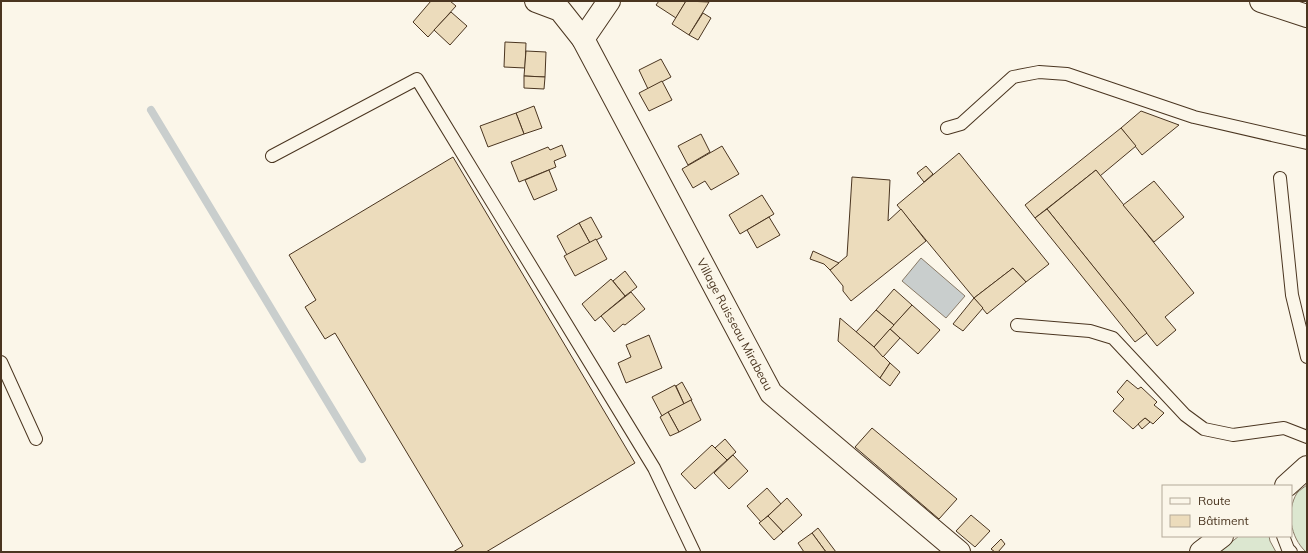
<svg xmlns="http://www.w3.org/2000/svg" width="1308" height="553" font-family="Mulish,sans-serif">
  <style>
    .green { fill: #dce7d0; stroke: #887966 }
    .water { fill: #c9cecd; stroke: #887966 }
    .lines { fill: none; stroke-linecap: round; stroke-linejoin: round }
    .stream { stroke: #c9cecd; stroke-width: 8 }
    .building { fill: #ecdcbc; stroke: #4a3520 }
    .service-casing { stroke: #4a3520; stroke-width: 14 }
    .minor-casing { stroke: #4a3520; stroke-width: 24 }
    .primary-casing { stroke: #4a3520; stroke-width: 24 }
    .motorway-casing { stroke: #4a3520; stroke-width: 24 }
    .service { stroke: #fbf6e9; stroke-width: 12 }
    .minor { stroke: #fbf6e9; stroke-width: 22 }
    .primary { stroke: #fbf6e9; stroke-width: 22 }
    .motorway { stroke: #fbf6e9; stroke-width: 22 }
    .labels { text-anchor: middle; stroke-width: 3; stroke-linejoin: round; paint-order: stroke }
    .street-label { font-size: 12px; fill: #4a3520; stroke: #fbf6e9 }
  </style>
  <rect width="100%" height="100%" fill="#fbf6e9"/>
  <g class="green">
    <path d="M1307,485v67h-1c-16,-15 -20,-41 -9,-59 3,-3 7,-6 10,-8z"/>
    <path d="M1239,536h30l1,5 6,11h-57z"/>
  </g>
  <path class="water" d="M921,258l44,38 -19,22 -44,-37z"/>
  <g class="lines">
    <path class="stream" d="M151,110l211,349"/>
  </g>
  <g class="building">
    <path d="M431,1h19l6,5 -28,31 -15,-15z"/>
    <path d="M659,1h27l-10,17 -20,-13z"/>
    <path d="M686,1l23,1 -20,33 -17,-11z"/>
    <path d="M451,12l16,14 -17,19 -16,-15z"/>
    <path d="M703,13l8,5 -13,22 -9,-5z"/>
    <path d="M505,42l21,1 -1,25 -21,-1z"/>
    <path d="M526,51l20,1 -1,25 -21,-1z"/>
    <path d="M661,59l10,18 -23,12 -9,-19z"/>
    <path d="M524,76l21,1 -1,12 -20,-1z"/>
    <path d="M662,81l10,19 -23,11 -10,-18z"/>
    <path d="M534,106l8,22 -18,6 -8,-21z"/>
    <path d="M1141,111l38,14 -37,30 -21,-27z"/>
    <path d="M516,113l8,21 -36,13 -8,-21z"/>
    <path d="M1121,128l15,18 -36,30 -4,-6 -61,48 -10,-13z"/>
    <path d="M701,134l9,18 -22,13 -10,-19z"/>
    <path d="M562,145l4,11 -12,5 2,6 -37,15 -8,-20 37,-15 2,3z"/>
    <path d="M722,146l17,28 -28,16 -6,-9 -12,7 -11,-19z"/>
    <path d="M959,153l90,111 -23,18 -13,-14 -39,30 -77,-93z"/>
    <path d="M453,157l182,306 -149,89h-33l10,-6 -128,-213 -10,6 -20,-32 11,-7 -27,-45z"/>
    <path d="M926,166l7,8 -9,8 -7,-9z"/>
    <path d="M549,170l8,20 -23,10 -9,-20z"/>
    <path d="M1096,170l98,123 -29,24 11,13 -19,16 -110,-137z"/>
    <path d="M852,177l38,3 -2,41 13,-12 25,32 -75,60 -8,-10v-5l-13,-16 17,-14z"/>
    <path d="M1154,181l30,36 -30,25 -31,-37z"/>
    <path d="M762,195l12,19 -34,20 -11,-19z"/>
    <path d="M1047,209l100,124 -12,9 -100,-124z"/>
    <path d="M591,217l11,20 -12,6 -11,-20z"/>
    <path d="M769,217l11,18 -23,13 -10,-18z"/>
    <path d="M579,223l11,20 -23,12 -10,-19z"/>
    <path d="M596,239l11,20 -32,17 -11,-20z"/>
    <path d="M813,251l26,12 -9,7 -6,-6 -14,-5z"/>
    <path d="M1013,268l13,14 -39,32 -13,-16z"/>
    <path d="M625,271l12,16 -12,9 -12,-15z"/>
    <path d="M611,279l14,17 -30,25 -13,-17z"/>
    <path d="M894,289l18,16 -18,20 -18,-15z"/>
    <path d="M631,292l14,17 -20,16 -2,-1 -9,8 -13,-16z"/>
    <path d="M974,298l9,10 -20,23 -10,-7z"/>
    <path d="M912,305l28,25 -22,24 -28,-25z"/>
    <path d="M876,310l18,15 -20,22 -18,-15z"/>
    <path d="M840,318l34,29 16,16 -10,15 -42,-37z"/>
    <path d="M890,329l10,9 -17,19 -9,-10z"/>
    <path d="M649,335l13,33 -36,15 -8,-20 13,-6 -5,-12z"/>
    <path d="M890,363l10,9 -10,14 -10,-8z"/>
    <path d="M1127,380l11,9 3,-2 16,15 -3,3 10,8 -11,11 -8,-6 -12,11 -20,-18 11,-12 -7,-7z"/>
    <path d="M682,382l10,18 -8,4 -8,-18z"/>
    <path d="M675,385l9,19 -22,12 -10,-19z"/>
    <path d="M691,400l10,20 -22,12 -11,-20z"/>
    <path d="M668,412l11,20 -9,4 -10,-19z"/>
    <path d="M1145,418l5,4 -8,7 -4,-5z"/>
    <path d="M872,428l85,71 -18,20 -84,-72z"/>
    <path d="M725,439l11,13 -9,8 -12,-12z"/>
    <path d="M712,445l15,15 -32,29 -14,-15z"/>
    <path d="M733,455l15,16 -19,18 -15,-16z"/>
    <path d="M767,488l14,16 -20,18 -14,-16z"/>
    <path d="M787,498l15,17 -19,17 -15,-16z"/>
    <path d="M971,515l19,16 -15,16 -19,-16z"/>
    <path d="M768,516l15,16 -9,8 -15,-17z"/>
    <path d="M818,528l18,24h-10l-14,-19z"/>
    <path d="M812,533l14,19h-22l-6,-9z"/>
    <path d="M1001,539l4,5 -7,8h-3l-4,-3z"/>
  </g>
  <g class="lines">
    <g class="service-casing">
      <g id="service">
        <path d="M947,128l14,-4 52,-47 26,-5 28,2 127,43 113,26"/>
        <path d="M272,156l145,-77 237,389 40,84"/>
        <path d="M1280,178l12,117 15,62"/>
        <path d="M1017,325l73,6 23,7 72,77 19,14 29,6 51,-7 23,9"/>
        <path d="M1,362l35,77"/>
        <path d="M1283,536l5,13 3,3"/>
      </g>
    </g>
    <g class="minor-casing">
      <g id="minor">
        <path id="s1" d="M536,1l24,9 23,29 188,354 188,159"/>
        <path d="M583,39l26,-38"/>
      </g>
    </g>
    <g class="primary-casing">
      <g id="primary">
        <path d="M1286,486l21,-19"/>
        <path d="M1201,552l21,-16"/>
      </g>
    </g>
    <g class="motorway-casing">
      <path id="motorway" d="M1261,1l46,15"/>
    </g>
    <use href="#service" class="service"/>
    <use href="#minor" class="minor"/>
    <use href="#primary" class="primary"/>
    <use href="#motorway" class="motorway"/>
  </g>
  <g class="labels">
    <g class="street-label">
      <text dy="4" stroke="none"><textPath href="#s1" startOffset="386">Village Ruisseau Mirabeau</textPath></text>
    </g>
  </g>
  <rect width="1308" height="553" fill="none" stroke="#4a3520" stroke-width="4"/>
  <rect x="1162" y="485" width="130" height="52" fill="#fbf6e9" stroke="#b4a999"/>
  <rect x="1170" y="498" width="20" height="6" fill="#fbf6e9" stroke="#b4a999"/>
  <text x="1198" y="505" font-size="12" fill="#4a3520">Route</text>
  <rect x="1170" y="515" width="20" height="12" fill="#ecdcbc" stroke="#b4a999"/>
  <text x="1198" y="525" font-size="12" fill="#4a3520">Bâtiment</text>
</svg>
